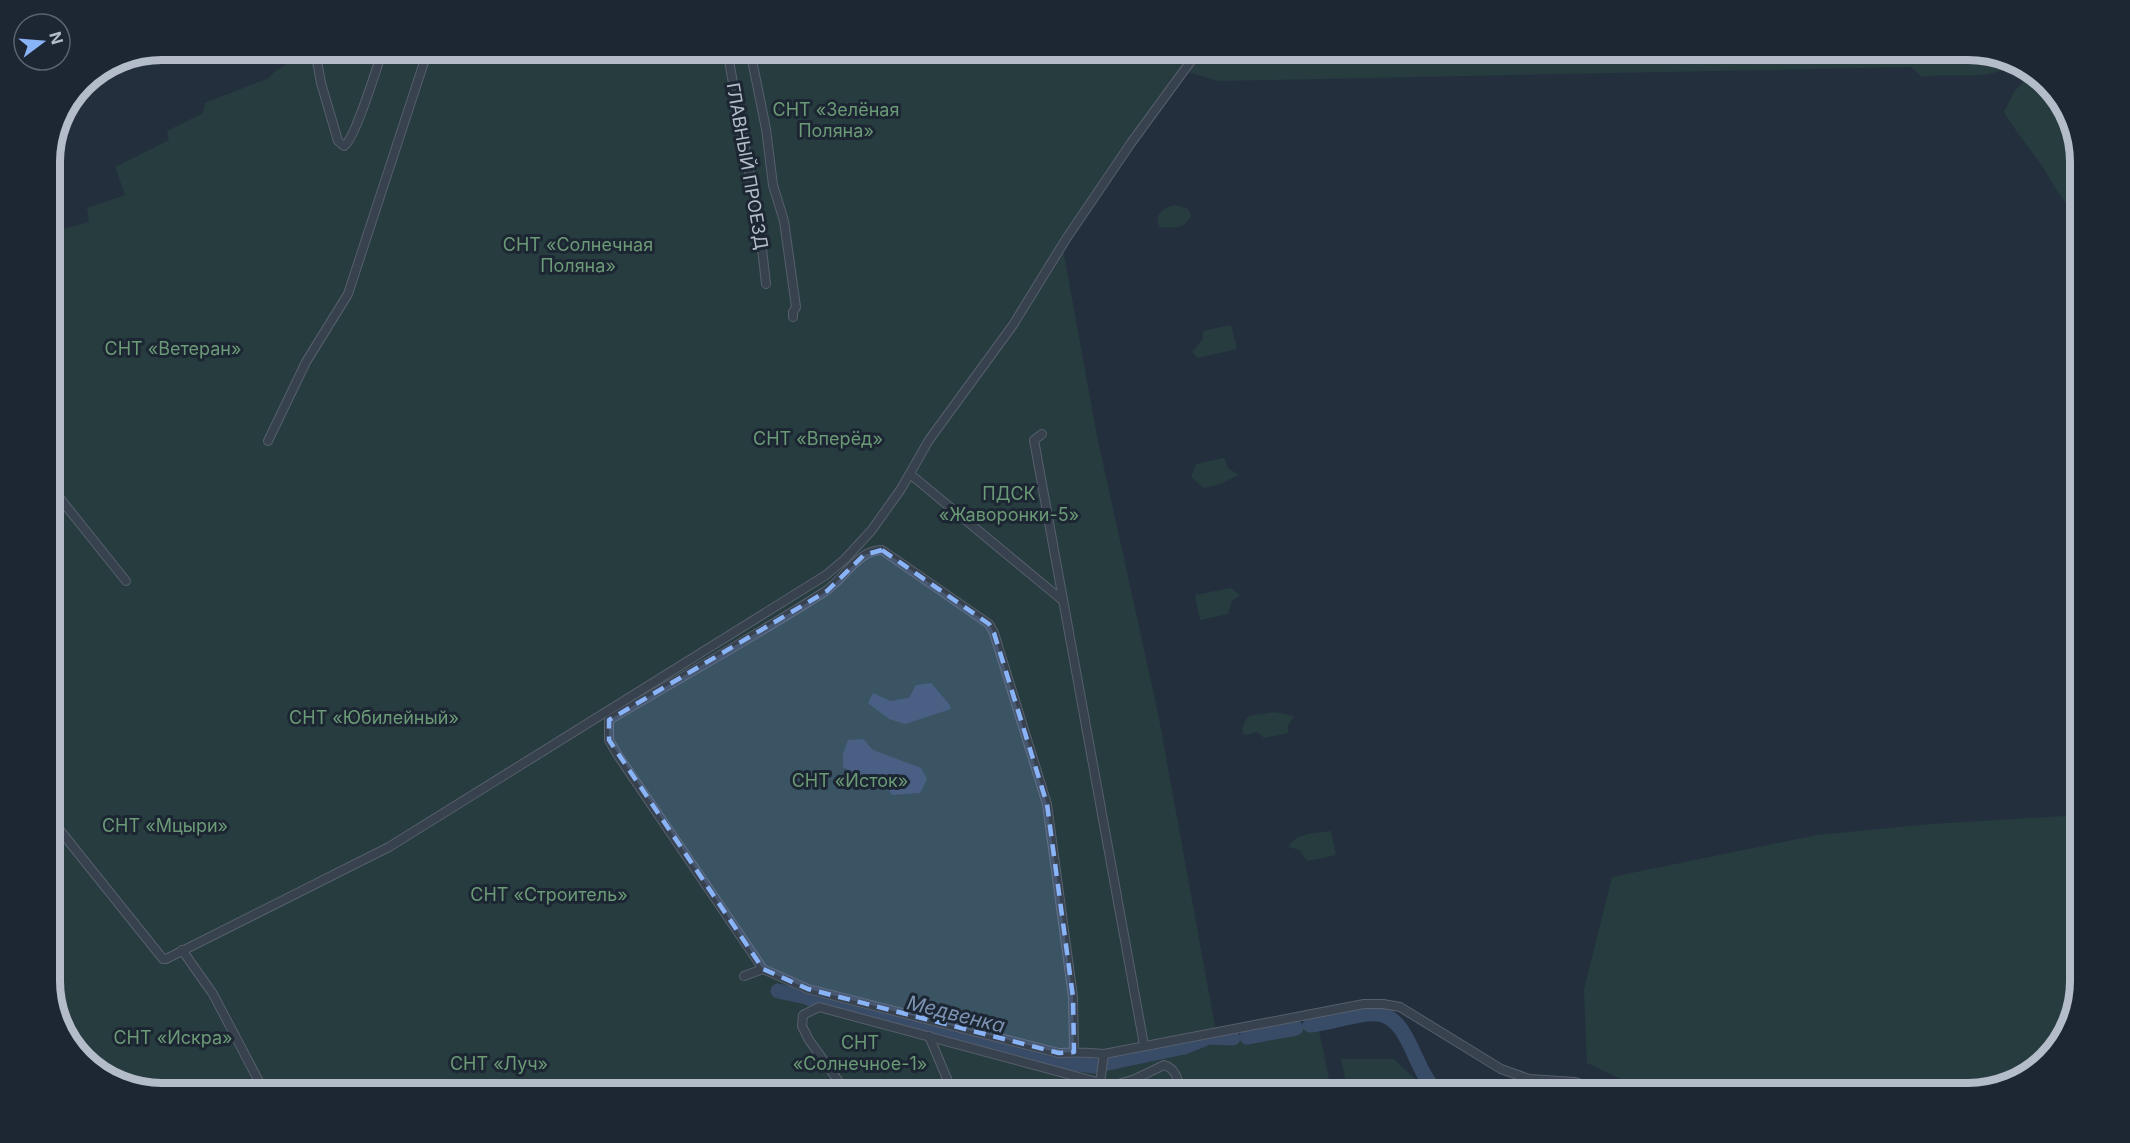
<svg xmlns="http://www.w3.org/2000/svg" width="2130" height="1143" font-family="Inter,sans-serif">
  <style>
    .green { fill: #263c3f }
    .water { fill: #394c67 }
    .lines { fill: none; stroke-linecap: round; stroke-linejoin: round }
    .river { stroke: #394c67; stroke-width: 15 }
    .minor-casing { stroke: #565f6c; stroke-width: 10 }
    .minor { stroke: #38414e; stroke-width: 8 }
    .marked { fill: #8ab4f8; fill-opacity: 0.2; stroke: #8ab4f8; stroke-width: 4.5; stroke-dasharray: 12 8; stroke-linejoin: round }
    .labels { text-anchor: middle; stroke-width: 6; stroke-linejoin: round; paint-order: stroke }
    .park-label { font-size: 18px; fill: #6b9a76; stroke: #1d2633 }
    .street-label { font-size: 18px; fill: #b4bcc9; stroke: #1d2633 }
    .water-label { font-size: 20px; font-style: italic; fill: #7c92b1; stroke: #1d2633 }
    .rim { fill: none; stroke: #b4bcc9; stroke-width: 8 }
  </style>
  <rect width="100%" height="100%" fill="#242f3e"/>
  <g class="green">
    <path d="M313,50h1655l50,12c-34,22 -59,9 -96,15l-11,-10 -693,14 -31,-9 -96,133 -28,44 34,187 61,277 60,330 100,-17 14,67h-1170l-50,-11 -43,-38 -19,-56v-738l5,-3 -5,-15 39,-10 -2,-14 38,-13 -10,-28 54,-27 -2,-9 36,-18 2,-10 64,-25c5,-10 33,-21 44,-28z"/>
    <path d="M2031,73l28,24 9,23 12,39v54l-3,1c-17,-14 -25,-33 -37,-51 -12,-17 -25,-32 -36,-51l10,-20z"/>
    <path d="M1175,205l13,4 3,7c-7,14 -19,12 -32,11l-2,-9c4,-8 9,-11 18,-13z"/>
    <path d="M1231,325l6,24 -39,9 -6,-6 11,-13v-8z"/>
    <path d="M1224,458l4,10 11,7 -19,9 -16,4 -13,-11 5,-13z"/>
    <path d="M1231,588l9,7 -8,6 -4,13 -28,6 -5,-25z"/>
    <path d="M1275,712l19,4 -6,10v7l-24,5 -7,-6 -11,3 -3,-1c-2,-6 2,-13 6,-18z"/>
    <path d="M2080,815v166l-11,50 -39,44 -62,18h-317l-64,-30 -3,-73 28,-113 205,-42 114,-11z"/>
    <path d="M1331,831l5,24 -29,6 -8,-11 -10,-3c4,-14 29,-14 42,-16z"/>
    <path d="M1341,1059h53l36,34h-82z"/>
  </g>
  <g class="water">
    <path d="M931,683l18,21 2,5 -46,15 -16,-5 -21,-16 5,-10 17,8 19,-3 7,-13z"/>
    <path d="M863,739l10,11 48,18 6,11 -7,14 -28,2 -11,-18 -10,-3 -11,3 -17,-10v-13l5,-14z"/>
  </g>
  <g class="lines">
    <g class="river">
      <path d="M778,991l24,5"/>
      <path d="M808,998l251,64 36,4"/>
      <path d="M1310,1025c20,-1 50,-14 69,-11 32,5 35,60 60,79"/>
      <path d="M1247,1037l49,-9"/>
      <path d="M1108,1063l76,-16 25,-10 24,1"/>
    </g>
    <g class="minor-casing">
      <g id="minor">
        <path d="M315,50l6,33 17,58 6,5c11,-6 33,-80 39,-96"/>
        <path d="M727,50l33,181 6,53"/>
        <path d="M750,50l16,79 7,56 11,36 12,86 -3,5v5"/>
        <path d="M1042,434l-8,6 110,605"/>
        <path d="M268,441l38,-79 42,-68 80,-244"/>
        <path d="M910,474l152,126"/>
        <path d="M50,486l76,95"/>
        <path d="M50,818l113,141h3l223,-112 437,-272 19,-16 26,-28 30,-42 28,-49 84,-115 53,-86 65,-96 68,-93"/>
        <path d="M182,950l31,44 52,99"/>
        <path d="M744,976l19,-7"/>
        <path d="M929,1036l24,57"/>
        <path d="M1074,1052l-1,-55 -26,-193 -53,-171 -5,-9 -107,-74c-25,0 -38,30 -58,42 -70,45 -143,85 -215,128v20l8,14 146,215 45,20 251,64c16,-1 29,-1 45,1l260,-50h19l17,3 101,62 28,10 46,3 31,11"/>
        <path d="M847,1093l-38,-53 -7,-14 1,-11 16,-8 293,79 23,-7 29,-14c13,4 14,16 17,28"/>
        <path d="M1092,1093l8,-10 4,-29"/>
      </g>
    </g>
    <use href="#minor" class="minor"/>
  </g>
  <path class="marked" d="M882,550l107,74 5,9 53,171 26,193 1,55 -15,1 -251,-64 -45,-20 -154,-229v-20l218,-129 37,-36z"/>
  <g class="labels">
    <g class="park-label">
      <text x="836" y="116">СНТ «Зелёная<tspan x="836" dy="21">Поляна»</tspan></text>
      <text x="578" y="251">СНТ «Солнечная<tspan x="578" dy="21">Поляна»</tspan></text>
      <text x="173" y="355">СНТ «Ветеран»</text>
      <text x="818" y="445">СНТ «Вперёд»</text>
      <text x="1009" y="500">ПДСК<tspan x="1009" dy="21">«Жаворонки-5»</tspan></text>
      <text x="374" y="724">СНТ «Юбилейный»</text>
      <text x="850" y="787">СНТ «Исток»</text>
      <text x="165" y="832">СНТ «Мцыри»</text>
      <text x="549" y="901">СНТ «Строитель»</text>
      <text x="173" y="1044">СНТ «Искра»</text>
      <text x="860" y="1049">СНТ<tspan x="860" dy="21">«Солнечное-1»</tspan></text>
      <text x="499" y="1070">СНТ «Луч»</text>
    </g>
    <g class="street-label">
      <text transform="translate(747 166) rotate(80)" y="6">ГЛАВНЫЙ ПРОЕЗД</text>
    </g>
    <g class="water-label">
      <text transform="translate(956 1014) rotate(14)" y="7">Медвенка</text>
    </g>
  </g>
  <path d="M0 0H2130V1143H0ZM162 60H1968A102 102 0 0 1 2070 162V981A102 102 0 0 1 1968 1083H162A102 102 0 0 1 60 981V162A102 102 0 0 1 162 60Z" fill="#1d2633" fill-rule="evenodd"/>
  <path class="rim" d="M162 60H1968A102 102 0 0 1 2070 162V981A102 102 0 0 1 1968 1083H162A102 102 0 0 1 60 981V162A102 102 0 0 1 162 60Z"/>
  <g transform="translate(42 42) rotate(74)"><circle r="28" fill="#1d2633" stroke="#59626f" stroke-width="1.5"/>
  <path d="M0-4.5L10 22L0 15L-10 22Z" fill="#8ab4f8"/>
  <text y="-9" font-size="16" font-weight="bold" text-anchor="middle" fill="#b4bcc9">N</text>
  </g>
</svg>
